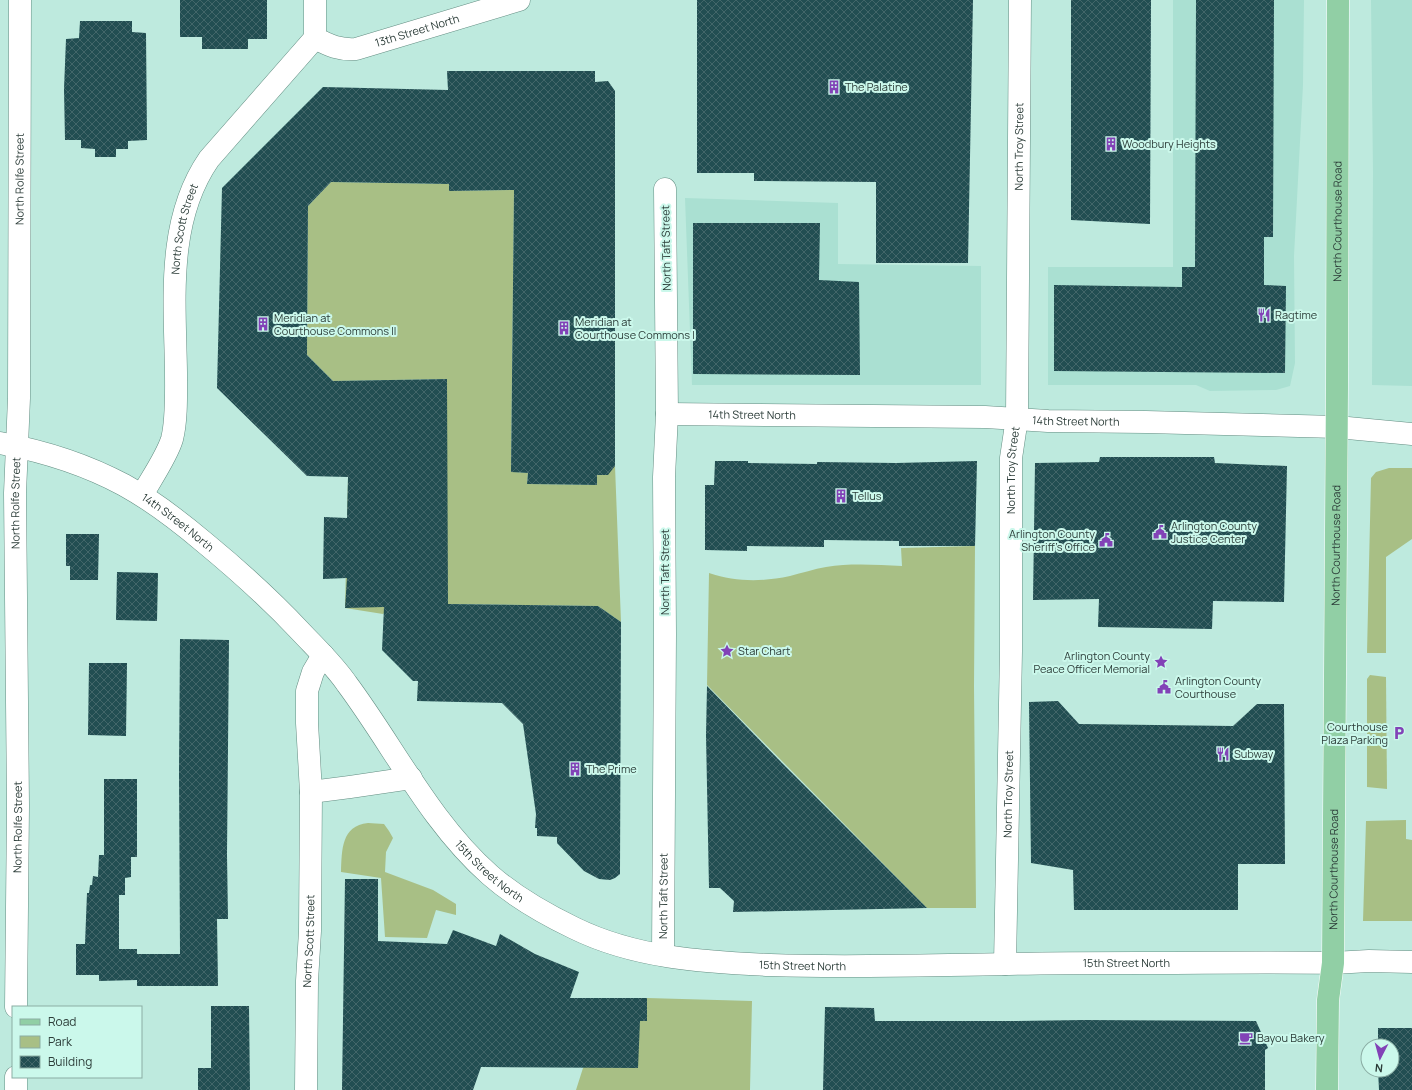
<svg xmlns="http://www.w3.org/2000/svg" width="1412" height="1090" font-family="Manrope,sans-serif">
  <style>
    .built { fill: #aae0d2 }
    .green { fill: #a8bf85 }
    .building { fill: url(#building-cross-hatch) }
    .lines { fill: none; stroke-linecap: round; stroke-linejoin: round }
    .minor-casing { stroke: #638d82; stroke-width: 23 }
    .major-casing { stroke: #fff; stroke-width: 23 }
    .minor { stroke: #fff; stroke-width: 22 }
    .major { stroke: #91cfa5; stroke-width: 22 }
    .labels { text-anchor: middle; stroke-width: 4; stroke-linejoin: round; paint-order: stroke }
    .street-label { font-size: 11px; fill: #2c3d39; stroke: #cbf8eb }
    .poi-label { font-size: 11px; fill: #2c3d39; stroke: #cbf8eb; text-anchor: start }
  </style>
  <defs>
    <pattern id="building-cross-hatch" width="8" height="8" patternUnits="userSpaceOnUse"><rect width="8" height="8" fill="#224e52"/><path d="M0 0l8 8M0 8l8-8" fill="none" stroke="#426669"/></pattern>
  </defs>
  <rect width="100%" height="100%" fill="#beeade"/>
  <g class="built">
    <path d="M1173,0h131l-1,85 -9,171 1,107 -5,23 -14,4 -66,1 -14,-6h-148v-118h125z"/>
    <path d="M1371,0h41v386l-40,-1 1,-212z"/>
    <path d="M685,198l153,5v61l143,2v119h-289z"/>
  </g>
  <g class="green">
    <path d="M331,182l118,2v7l65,-1 -3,279 3,3 14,1 -1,11 70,1v-10l18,-9 6,156 -23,-16 -150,-2 -56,2 -9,8 -38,-6 3,-131 99,4v-102l-114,2 -26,-26 1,-149z"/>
    <path d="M1389,468h23v71l-26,18v96h-19l4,-175 5,-6z"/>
    <path d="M975,546l-1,140 2,222h-49l-220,-223 2,-112c27,9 53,9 81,3 12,-3 24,-7 36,-9 25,-4 51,-2 76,-1l-1,-18z"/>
    <path d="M1370,675l16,2 1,112 -20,-2v-108z"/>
    <path d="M1406,820v19l6,1v81h-49l3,-100z"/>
    <path d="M368,823l16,1 5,7 4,7 -7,14 -1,20 48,18 23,14v11l-20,-5 -9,28 -42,-1 -4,-59 -40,-6c1,-22 0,-46 27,-49z"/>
    <path d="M647,998l105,3 -2,89h-174l7,-22 57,-47h7z"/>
  </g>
  <g class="building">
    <path d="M180,0h87v39h-19v10h-46v-12h-22z"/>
    <path d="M697,0h276l-5,263h-92v-81l-122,-1v-8h-57z"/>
    <path d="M1071,0h80l-1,224 -79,-4z"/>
    <path d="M1196,0h78l-1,237h-9v48l22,1 -1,87 -231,-2v-86l128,2v-20h13z"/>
    <path d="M80,21h52v11l14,1 1,107 -19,1v8h-12v8h-21v-8l-14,-1v-8h-16l-1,-51 2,-50 13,-1z"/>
    <path d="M447,71h148v11l13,-1 7,10v375l-7,9h-11v10l-70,-1 1,-11 -17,-1 3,-282 -65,1v-7l-118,-2 -23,24 -1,149 26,26 114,-2 1,225 150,2 23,16 -1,252 -5,4 -5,2 -11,-1 -15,-8 -27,-28v-6l-20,-1v-8h-2l1,-14 -13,-90 -21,-21 -85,-2 1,-20h-5l-31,-31 2,-43 -39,1 2,-30 -24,1 1,-62 23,1 1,-41 -41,-1 -90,-88 5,-200 101,-101 125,3z"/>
    <path d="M693,223h127l-1,57 40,2 1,93 -167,-1z"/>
    <path d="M1100,457h114l1,6 72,3 -3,136 -71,-1 -1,28 -114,-2 1,-28 -66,1 2,-137 64,-1z"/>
    <path d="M715,461h33v2l69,1v-2l79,1 81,-2 -2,85h-76v-5l-75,-1v7l-77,-1v5l-42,-1v-65h9z"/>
    <path d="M66,534h33l-1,46h-28v-14h-4z"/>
    <path d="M117,572l41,1 -1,48 -41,-1z"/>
    <path d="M180,639l49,1 -2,215 1,64h-11l1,67h-81v-6l-38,1v-6h-23v-31h9l2,-51h2l1,-8h2l1,-9 5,1 1,-22h5v-76h33v78h-6v20l-6,1v17h-6v54h18v5h43l-1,-182z"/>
    <path d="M89,663h38l-1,73 -38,-1z"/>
    <path d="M707,686l75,77 145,145 -194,4 1,-11 -14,-13h-11l-3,-153z"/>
    <path d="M1058,701l21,23 154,2 24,-22h27l1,160h-47v46h-164l-1,-40 -42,-7 -2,-161z"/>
    <path d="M345,879h33v62l69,3 6,-14 43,16 4,-12 35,20 44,18 -9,26h77v23h-7l-2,47 -157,-1 -8,23h-131z"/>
    <path d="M211,1006h38l1,84h-52v-22h13z"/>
    <path d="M825,1007l49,1 1,13h140l69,-1 172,1 12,27 -3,2v40h-442z"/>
    <path d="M1378,1028h34v62h-33l-1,-20h14v-24h-14z"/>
  </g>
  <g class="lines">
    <g class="minor-casing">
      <g id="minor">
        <path id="s1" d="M315,38c15,8 24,12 41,11l163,-49"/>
        <path id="s2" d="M667,414l318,3 63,4 98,1 191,5 75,7"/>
        <path id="s3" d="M0,443c43,8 85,21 124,42 29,16 55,36 81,58 34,28 66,57 96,89 16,17 33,33 46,52 47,63 83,138 143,191 25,22 55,39 84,53 61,30 129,34 196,37 80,3 159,0 239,-1 44,-1 87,-1 131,-1 64,0 129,-1 193,0l36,-2 43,1"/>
        <path id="s4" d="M142,495c9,-16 25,-39 30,-56 5,-19 4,-47 4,-67 -1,-71 -10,-151 33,-213l106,-121v-38"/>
        <path d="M311,792l39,-5 61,-9"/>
        <path id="s5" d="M663,955l2,-321 -1,-157 3,-63 -2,-225"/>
        <path id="s6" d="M1005,964l6,-313v-193l6,-40 3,-418"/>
        <path id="s7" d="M16,1007l2,-201 -3,-313 4,-95 1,-398"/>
        <path d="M16,1077v13"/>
        <path id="s8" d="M306,1090l1,-109 3,-50 1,-139 -4,-69v-32l6,-19 10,-17"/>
      </g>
    </g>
    <g class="major-casing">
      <g id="major">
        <path id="s9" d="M1327,1090l1,-90 5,-37 4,-575 1,-388"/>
      </g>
    </g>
    <use href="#minor" class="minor"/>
    <use href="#major" class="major"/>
  </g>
  <defs>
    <g id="building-bare" transform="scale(1.08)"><path d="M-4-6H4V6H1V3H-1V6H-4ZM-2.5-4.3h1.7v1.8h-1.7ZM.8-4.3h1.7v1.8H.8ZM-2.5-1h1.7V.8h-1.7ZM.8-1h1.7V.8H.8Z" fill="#8242b7" stroke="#cbf8eb" stroke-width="2.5" paint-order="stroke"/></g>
    <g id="restaurant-bare" transform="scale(1.08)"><path d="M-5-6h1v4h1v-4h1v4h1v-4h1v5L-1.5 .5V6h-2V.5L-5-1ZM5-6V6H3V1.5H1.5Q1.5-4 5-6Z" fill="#8242b7" stroke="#cbf8eb" stroke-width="2.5" paint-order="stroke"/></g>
    <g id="civic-bare" transform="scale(1.08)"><path d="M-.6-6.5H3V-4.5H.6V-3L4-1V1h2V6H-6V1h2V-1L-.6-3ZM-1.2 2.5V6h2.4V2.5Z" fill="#8242b7" stroke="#cbf8eb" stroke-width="2.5" paint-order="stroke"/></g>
    <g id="sight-bare" transform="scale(1.08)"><path d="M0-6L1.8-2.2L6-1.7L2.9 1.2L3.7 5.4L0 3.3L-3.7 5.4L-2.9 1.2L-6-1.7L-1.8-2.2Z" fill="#8242b7" stroke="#cbf8eb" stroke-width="2.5" paint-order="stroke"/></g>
    <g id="parking-bare" transform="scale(1.08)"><path d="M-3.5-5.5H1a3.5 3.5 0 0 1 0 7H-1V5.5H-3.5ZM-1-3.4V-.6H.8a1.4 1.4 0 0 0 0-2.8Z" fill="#8242b7" stroke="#cbf8eb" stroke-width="2.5" paint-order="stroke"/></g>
    <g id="cafe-bare" transform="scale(1.08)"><path d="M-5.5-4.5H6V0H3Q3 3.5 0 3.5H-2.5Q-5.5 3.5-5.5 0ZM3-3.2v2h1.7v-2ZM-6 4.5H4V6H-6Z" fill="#8242b7" stroke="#cbf8eb" stroke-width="2.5" paint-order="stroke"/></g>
  </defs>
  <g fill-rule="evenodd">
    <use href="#building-bare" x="834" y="87"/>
    <use href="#building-bare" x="1111" y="144"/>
    <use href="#restaurant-bare" x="1264" y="315"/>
    <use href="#building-bare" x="263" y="324"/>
    <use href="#building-bare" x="564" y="328"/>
    <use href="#building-bare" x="841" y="496"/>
    <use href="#civic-bare" x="1160" y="532"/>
    <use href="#civic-bare" x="1106" y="540"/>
    <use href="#sight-bare" x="727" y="651"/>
    <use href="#sight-bare" x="1161" y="662"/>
    <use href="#civic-bare" x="1164" y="687"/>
    <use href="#parking-bare" x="1399" y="733"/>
    <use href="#restaurant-bare" x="1223" y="754"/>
    <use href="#building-bare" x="575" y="769"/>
    <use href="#cafe-bare" x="1246" y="1038"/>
  </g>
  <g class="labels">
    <g class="street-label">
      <text dy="4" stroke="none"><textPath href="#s1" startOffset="107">13th Street North</textPath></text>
      <text dy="4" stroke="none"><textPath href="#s6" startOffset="818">North Troy Street</textPath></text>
      <text dy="4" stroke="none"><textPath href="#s7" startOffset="828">North Rolfe Street</textPath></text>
      <text dy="4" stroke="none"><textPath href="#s9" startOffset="869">North Courthouse Road</textPath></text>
      <text dy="4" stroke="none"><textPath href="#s4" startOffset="275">North Scott Street</textPath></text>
      <text transform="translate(666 248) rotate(-91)" y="4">North Taft Street</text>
      <text dy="4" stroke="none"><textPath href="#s2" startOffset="85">14th Street North</textPath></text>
      <text dy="4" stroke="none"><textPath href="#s2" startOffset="409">14th Street North</textPath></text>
      <text dy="4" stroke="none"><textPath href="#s6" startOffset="494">North Troy Street</textPath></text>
      <text dy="4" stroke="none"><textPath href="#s7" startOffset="504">North Rolfe Street</textPath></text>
      <text dy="4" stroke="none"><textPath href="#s3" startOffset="197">14th Street North</textPath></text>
      <text dy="4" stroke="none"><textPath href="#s9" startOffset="545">North Courthouse Road</textPath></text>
      <text transform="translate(665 572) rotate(-90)" y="4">North Taft Street</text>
      <text dy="4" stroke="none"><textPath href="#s6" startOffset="170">North Troy Street</textPath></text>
      <text dy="4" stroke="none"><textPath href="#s7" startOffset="180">North Rolfe Street</textPath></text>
      <text dy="4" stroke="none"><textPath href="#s9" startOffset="221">North Courthouse Road</textPath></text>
      <text dy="4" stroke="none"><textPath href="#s3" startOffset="668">15th Street North</textPath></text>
      <text dy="4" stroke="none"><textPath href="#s5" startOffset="59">North Taft Street</textPath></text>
      <text dy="4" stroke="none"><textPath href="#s8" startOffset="149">North Scott Street</textPath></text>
      <text dy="4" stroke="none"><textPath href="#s3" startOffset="1328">15th Street North</textPath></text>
      <text dy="4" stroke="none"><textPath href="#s3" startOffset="1004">15th Street North</textPath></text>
    </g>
    <g class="poi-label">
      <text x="845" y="91">The Palatine</text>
      <text x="1122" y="148">Woodbury Heights</text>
      <text x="1275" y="319">Ragtime</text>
      <text x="274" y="322">Meridian at<tspan x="274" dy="13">Courthouse Commons II</tspan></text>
      <text x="575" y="326">Meridian at<tspan x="575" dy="13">Courthouse Commons I</tspan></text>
      <text x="852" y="500">Tellus</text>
      <text x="1171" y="530">Arlington County<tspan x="1171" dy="13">Justice Center</tspan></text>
      <text x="1095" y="538" text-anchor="end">Arlington County<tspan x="1095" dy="13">Sheriff's Office</tspan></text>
      <text x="738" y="655">Star Chart</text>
      <text x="1150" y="660" text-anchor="end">Arlington County<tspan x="1150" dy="13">Peace Officer Memorial</tspan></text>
      <text x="1175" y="685">Arlington County<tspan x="1175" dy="13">Courthouse</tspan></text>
      <text x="1388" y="731" text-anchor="end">Courthouse<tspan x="1388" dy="13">Plaza Parking</tspan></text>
      <text x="1234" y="758">Subway</text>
      <text x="586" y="773">The Prime</text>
      <text x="1257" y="1042">Bayou Bakery</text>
    </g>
  </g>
  <rect x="12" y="1006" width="130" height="72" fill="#cbf8eb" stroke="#8bada4"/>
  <rect x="20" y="1019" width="20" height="6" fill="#91cfa5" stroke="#8bada4"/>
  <text x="48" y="1026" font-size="12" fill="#2c3d39">Road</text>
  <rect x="20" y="1036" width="20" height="12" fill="#a8bf85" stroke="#8bada4"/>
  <text x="48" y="1046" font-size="12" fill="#2c3d39">Park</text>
  <rect x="20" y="1056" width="20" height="12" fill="url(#building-cross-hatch)" stroke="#8bada4"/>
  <text x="48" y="1066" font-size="12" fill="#2c3d39">Building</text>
  <g transform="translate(1380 1058) rotate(186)"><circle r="19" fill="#cbf8eb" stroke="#8bada4"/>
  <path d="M0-3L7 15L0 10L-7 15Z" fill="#8242b7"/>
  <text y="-6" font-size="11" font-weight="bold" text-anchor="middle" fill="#2c3d39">N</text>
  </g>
</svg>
